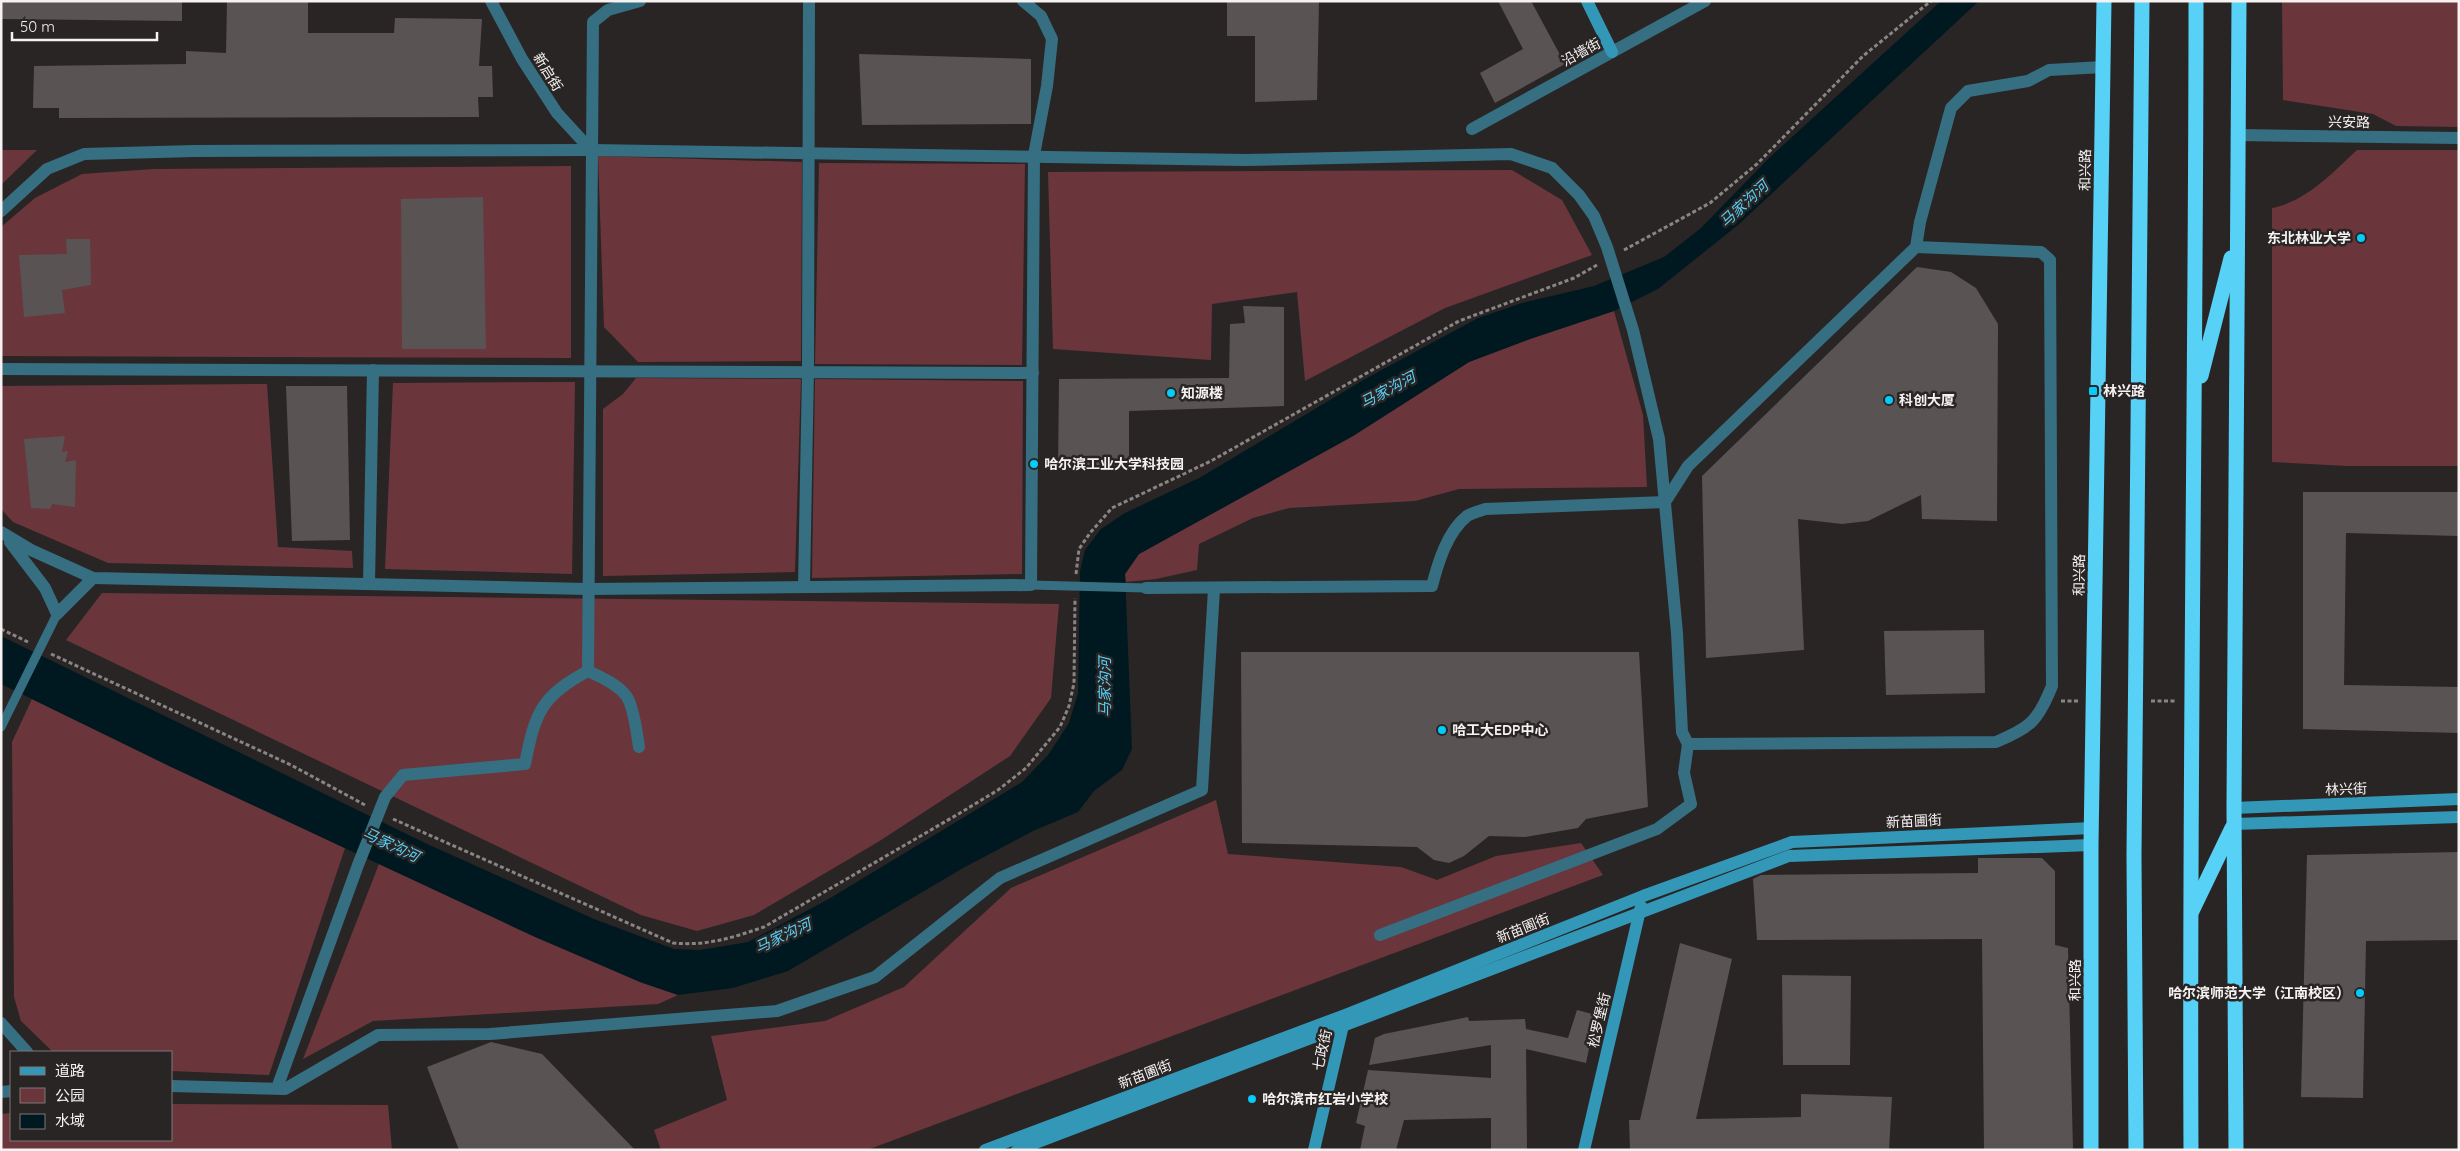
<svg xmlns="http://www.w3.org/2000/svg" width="2460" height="1151" font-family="Quicksand,'Noto Sans SC',sans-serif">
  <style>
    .green { fill: #6a363c }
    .water { fill: #001820 }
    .building { fill: #595354 }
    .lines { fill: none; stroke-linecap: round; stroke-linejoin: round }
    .path { stroke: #898585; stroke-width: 3; stroke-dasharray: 4 2.5; stroke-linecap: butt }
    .lane { stroke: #366f82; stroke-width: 9 }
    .street { stroke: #366f82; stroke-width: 12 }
    .secondary { stroke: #3398b7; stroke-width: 12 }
    .highway { stroke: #58d1f7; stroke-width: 15 }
    .poi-dot { fill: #04cbf9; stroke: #2a2525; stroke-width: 2 }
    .labels { text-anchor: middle; stroke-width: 5; stroke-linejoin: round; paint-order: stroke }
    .street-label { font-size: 14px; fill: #f6f2f2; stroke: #2a2525 }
    .poi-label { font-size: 14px; font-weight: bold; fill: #f6f2f2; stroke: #2a2525; text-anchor: start }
    .water-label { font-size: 15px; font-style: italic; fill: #58d1f7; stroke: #2a2525 }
  </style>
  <rect width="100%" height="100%" fill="#2a2525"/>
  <g class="green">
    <path d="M2282,1h177v126l-63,-1 -23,-12 -90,-14z"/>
    <path d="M1,150h36l-36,35z"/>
    <path d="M2357,150h102v316h-112l-75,-4v-254c35,-7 60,-35 85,-58z"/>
    <path d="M598,156l204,6 -1,199 -163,1 -34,-35z"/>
    <path d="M819,163l206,1 -3,201 -207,-1z"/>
    <path d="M571,166v192l-570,-2v-129l34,-29 47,-24 72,-5z"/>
    <path d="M1512,170l50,30 30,55 -147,53 -140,73 -8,-89 -85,12 -1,56 -158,-11 -5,-177z"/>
    <path d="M1614,311l29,104 4,72 -188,2 -44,12 -126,7 -36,10 -54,26 -2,26 -41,9 -30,3 -1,-8 14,-20 214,-118 116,-74 61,-23z"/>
    <path d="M636,378l165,1 -6,193 -192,4v-167l20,-15z"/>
    <path d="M815,379l208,2 -1,193 -210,4z"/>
    <path d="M575,382l-3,192 -187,-5 8,-186z"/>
    <path d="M267,384l11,163 74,4 1,17 -245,-5 -95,-41 -12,-13v-123z"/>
    <path d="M102,593l957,11 -8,94 -41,58 -132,86 -124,73 -57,16 -56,-16 -575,-275z"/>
    <path d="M32,699l313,149 -76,227 -98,-4v-19h-118l-32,-31 -7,-24 -2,-255z"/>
    <path d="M1216,800l12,54 173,13 36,13 59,-24 85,-13 22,32 -736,275h-206l-7,-20 73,-30 -16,-64 114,-15 79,-34 107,-99z"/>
    <path d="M379,864l261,118 38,13 -20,9 -285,17 -70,38z"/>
    <path d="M171,1104l217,1 4,45h-391v-36l10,-1v27h160z"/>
  </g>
  <path class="water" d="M1941,1h38l-241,224 -80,64 -44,22 -84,28 -61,23 -116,74 -214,118 -14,20 7,175 -10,21 -28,21 -16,21 -45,19 -68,36 -177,104 -55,17 -55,7 -38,-13 -105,-45 -364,-170 -170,-83v-48l424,207 169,76 80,30 26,1 48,-8 79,-42 195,-118 26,-27 21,-32 9,-30 2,-122 5,-21 16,-21 24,-16 76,-36 164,-98 113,-61 44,-15 72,-17 70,-29 37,-29 69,-71z"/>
  <g class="building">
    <path d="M1,1h181v20l-181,-2z"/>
    <path d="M227,1h81v32h86l1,-15 87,1 -3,47h13l1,31h-15l1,20 -420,1v-10h-26l1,-42 152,-2v-13l40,2z"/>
    <path d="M1227,1h92l-2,99 -62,2v-66h-28z"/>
    <path d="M1498,1h33l34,63 -70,39 -15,-30 43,-24z"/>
    <path d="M859,54l172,5v65l-169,1z"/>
    <path d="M483,197l3,152h-84l-1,-150z"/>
    <path d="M66,239h24l1,46 -29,5 3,23 -41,4 -5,-62 48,-1z"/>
    <path d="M1917,267l34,5 25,16 22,36 -1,197 -75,-2 -1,-24 -53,26 -26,3 -44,-5 6,131 -98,8 -4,-182z"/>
    <path d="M1243,306l41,1v99l-155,5v57l-71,2 1,-91 170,-1 1,-54 15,-1z"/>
    <path d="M286,386h61l3,154 -58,1z"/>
    <path d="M65,436l-3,16 6,-1 -3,11 11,-2 -1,47 -23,-3 -2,5 -19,-1 -7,-69z"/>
    <path d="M2303,492h156v44l-113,-3 -2,152 115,2v46l-156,-4z"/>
    <path d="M1984,630l1,63 -99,2 -2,-64z"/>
    <path d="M1241,652h398l9,155 -62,12 -8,9 -53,9 -36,-1 -25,20 -15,7 -15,-3 -17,-13 -175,-4z"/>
    <path d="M2459,852v88l-93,1 -3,157 -62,-1 6,-242z"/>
    <path d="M1978,858h64l13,13v74l13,3 5,202h-89l-2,-211 -225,1 -4,-61 8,-4 217,-2z"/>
    <path d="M1680,943l52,16 -36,160 105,-2v-23l91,3 -3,53h-259l-1,-30h11z"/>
    <path d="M1782,975l69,1 -1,89h-67z"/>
    <path d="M1577,1010l19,5 -10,48 -60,-14 1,101h-36v-32l-87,2 -8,30h-36l5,-24 -9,-3 12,-53 123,8v-33l-122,20 6,-27 9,-4 84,-17 1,4 56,-2 1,10 42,9z"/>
    <path d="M491,1042l51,12 93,96h-176l-32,-83z"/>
  </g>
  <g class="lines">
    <g class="path">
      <path d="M1624,250l86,-47 47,-39 106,-108 68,-55"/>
      <path d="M1076,574l3,-25 11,-16 22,-25 99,-47 248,-140 115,-43 23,-13"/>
      <path d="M1,629l27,13"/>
      <path d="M51,654l240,111 74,40"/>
      <path d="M2061,701h17"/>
      <path d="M2151,701h24"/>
      <path d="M393,819l280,124c35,3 58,-5 91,-16l196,-114 38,-23 28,-22 34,-41 9,-21 5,-23 1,-85"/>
    </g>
    <g class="lane">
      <path d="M1031,585l115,3"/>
      <path d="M1,727l56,-113"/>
    </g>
    <g class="street">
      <path d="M491,1l31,58 35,54 34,37"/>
      <path d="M1472,129l233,-128"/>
      <path d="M2238,135l221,3"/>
      <path d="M1,211l46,-42 37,-15 110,-3 397,-1 654,10 266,-6 41,14 27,27 15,21 13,31 26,83 26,109 18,194 5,99 6,12 308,-2c34,-14 42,-21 56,-56l-2,-426 -9,-8 -125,-5"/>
      <path d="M1,369l1032,4"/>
      <path d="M1,532l30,18 62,28 495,11 443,-4 3,-430 13,-69 5,-47 -11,-23 -18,-15"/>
      <path d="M10,542l35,46 12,26 36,-36"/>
      <path d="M369,584l4,-214"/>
      <path d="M804,586l4,-215 1,-370"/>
      <path d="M1146,588l286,-2c6,-23 15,-54 35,-70 5,-3 13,-5 18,-7l180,-7 23,-36 228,-219 4,-25 31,-114 17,-17 60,-10 21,-11 54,-3"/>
      <path d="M588,671l5,-649 15,-12 32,-9"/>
      <path d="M1380,935l277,-106 34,-25 -7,-31 4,-29"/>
      <path d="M1,1023l26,29"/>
      <path d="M171,1086l114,3 93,-54 112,-1 287,-23 98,-34 125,-99 202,-88 12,-201"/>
      <path d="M277,1088l81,-223 27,-68 18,-22 122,-11c10,-51 16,-68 63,-93 13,6 31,14 39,26 7,11 10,37 12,50"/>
      <path d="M1,1092l10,-1"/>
    </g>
    <g class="secondary">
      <path d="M1587,1l25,51"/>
      <path d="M2234,808l225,-9"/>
      <path d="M2234,824l225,-7"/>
      <path d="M985,1150l360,-135 298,-119 149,-54 300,-14"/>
      <path d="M1017,1150l772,-294 302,-11"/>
      <path d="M1314,1150l30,-129"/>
      <path d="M1584,1150l57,-244"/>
    </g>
    <g class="highway">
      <path d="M2201,376l30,-118"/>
      <path d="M2192,911l40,-83"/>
      <path d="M2091,1150v-305l13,-844"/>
      <path d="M2136,1150l-2,-295 8,-854"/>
      <path d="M2191,1150c-2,-383 5,-766 5,-1149"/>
      <path d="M2236,1150l-2,-342 5,-807"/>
    </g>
  </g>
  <g class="poi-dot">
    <circle cx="2361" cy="238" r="5"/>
    <rect x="2088" y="386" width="10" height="10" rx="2.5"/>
    <circle cx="1171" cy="393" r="5"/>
    <circle cx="1889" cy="400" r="5"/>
    <circle cx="1034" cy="464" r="5"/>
    <circle cx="1442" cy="730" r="5"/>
    <circle cx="2360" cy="993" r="5"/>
    <circle cx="1252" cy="1099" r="5"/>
  </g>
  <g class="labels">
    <g class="street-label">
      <text transform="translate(1581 52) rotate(-29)" y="5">沿墙街</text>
      <text transform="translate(548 72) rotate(58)" y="5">新启街</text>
      <text transform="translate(2349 122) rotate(1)" y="5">兴安路</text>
      <text transform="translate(2085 170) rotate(-89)" y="5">和兴路</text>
      <text transform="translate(2079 575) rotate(-89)" y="5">和兴路</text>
      <text transform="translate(2346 789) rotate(-2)" y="5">林兴街</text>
      <text transform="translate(1914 821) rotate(-3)" y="5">新苗圃街</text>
      <text transform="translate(1523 928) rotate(-22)" y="5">新苗圃街</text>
      <text transform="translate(2075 980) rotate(-90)" y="5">和兴路</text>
      <text transform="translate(1599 1020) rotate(-77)" y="5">松罗堡街</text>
      <text transform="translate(1322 1050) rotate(-77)" y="5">七政街</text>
      <text transform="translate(1145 1074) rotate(-21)" y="5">新苗圃街</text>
    </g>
    <g class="poi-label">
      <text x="2351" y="243" text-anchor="end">东北林业大学</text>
      <text x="2103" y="396">林兴路</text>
      <text x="1181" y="398">知源楼</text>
      <text x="1899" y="405">科创大厦</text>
      <text x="1044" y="469">哈尔滨工业大学科技园</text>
      <text x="1452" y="735">哈工大EDP中心</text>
      <text x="2350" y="998" text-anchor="end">哈尔滨师范大学（江南校区）</text>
      <text x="1262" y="1104">哈尔滨市红岩小学校</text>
    </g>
    <g class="water-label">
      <text transform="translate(1744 204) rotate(-43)" y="5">马家沟河</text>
      <text transform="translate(1388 390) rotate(-28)" y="5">马家沟河</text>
      <text transform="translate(1105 687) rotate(-90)" y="5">马家沟河</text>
      <text transform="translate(391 845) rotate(25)" y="5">马家沟河</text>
      <text transform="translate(783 936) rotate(-25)" y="5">马家沟河</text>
    </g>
  </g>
  <rect width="2460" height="1151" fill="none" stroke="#f6f2f2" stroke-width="5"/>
  <rect x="10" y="1051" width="162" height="90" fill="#2a2525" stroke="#7c7777"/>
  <rect x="20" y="1067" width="25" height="8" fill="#3398b7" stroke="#7c7777"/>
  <text x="55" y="1076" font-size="15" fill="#f6f2f2">道路</text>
  <rect x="20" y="1088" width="25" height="15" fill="#6a363c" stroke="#7c7777"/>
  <text x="55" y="1101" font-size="15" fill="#f6f2f2">公园</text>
  <rect x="20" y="1114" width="25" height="15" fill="#001820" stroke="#7c7777"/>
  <text x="55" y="1126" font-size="15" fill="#f6f2f2">水域</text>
  <path d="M12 32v8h145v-8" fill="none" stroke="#f6f2f2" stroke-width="2.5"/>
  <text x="20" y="32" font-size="15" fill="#f6f2f2" stroke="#2a2525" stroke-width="4" paint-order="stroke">50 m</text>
</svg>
